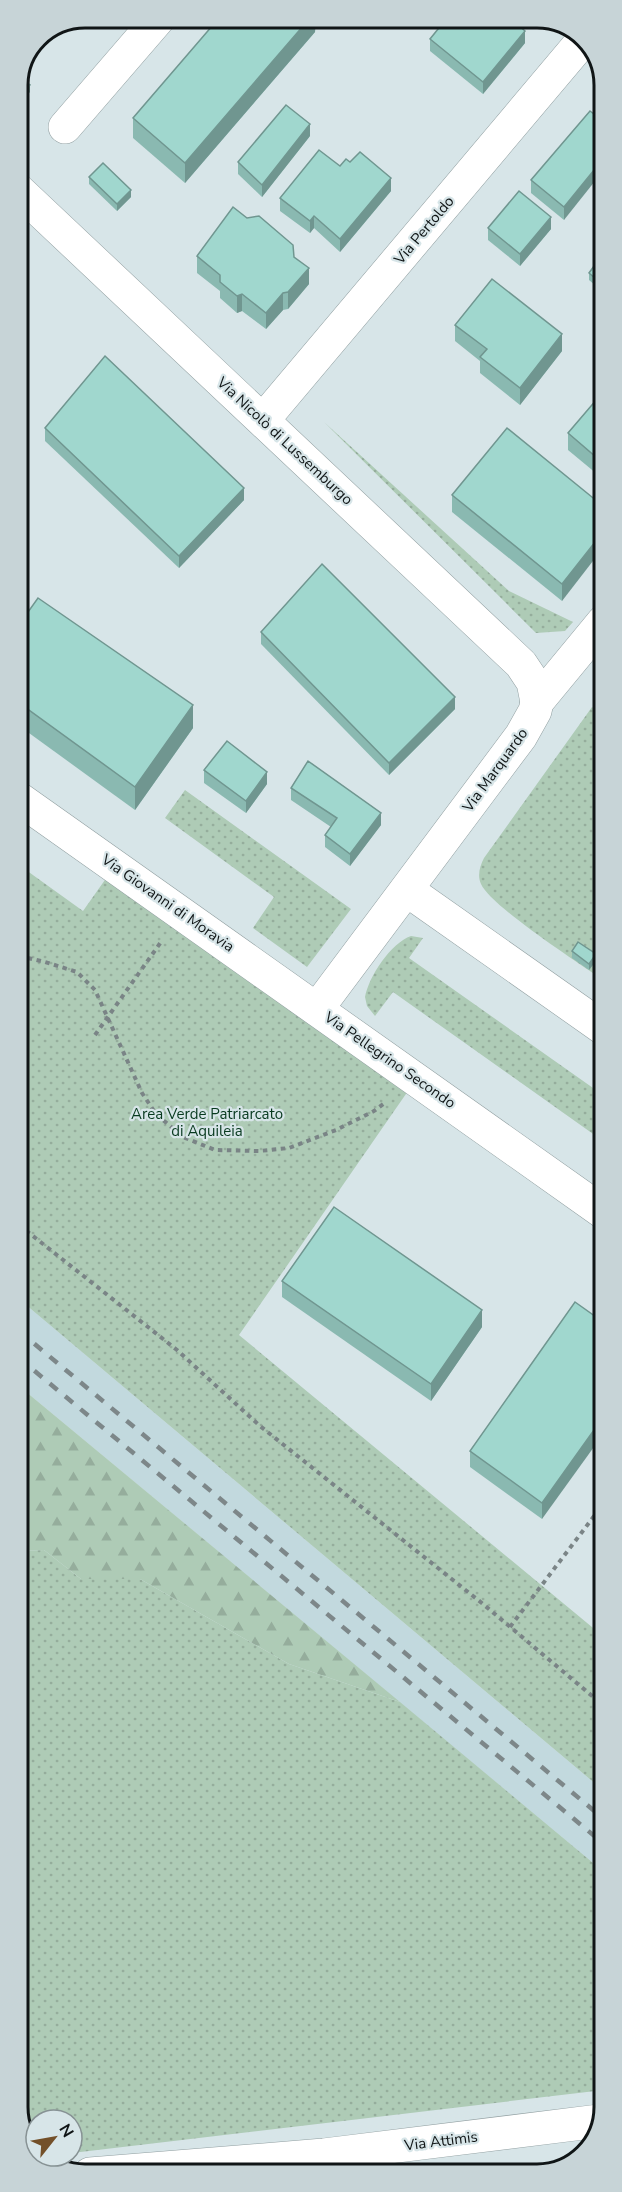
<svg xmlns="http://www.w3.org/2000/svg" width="622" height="2192" font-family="'Nunito Sans',sans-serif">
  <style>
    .built { fill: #c2d9de }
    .grass { fill: url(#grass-dots) }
    .forest { fill: url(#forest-firs) }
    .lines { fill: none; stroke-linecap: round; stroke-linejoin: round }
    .minor-casing { stroke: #919fa1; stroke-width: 34 }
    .path { stroke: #7a8486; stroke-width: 4; stroke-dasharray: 4.5 4.5; stroke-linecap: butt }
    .minor { stroke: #fff; stroke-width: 33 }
    .rail { stroke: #7d8789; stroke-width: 4.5; stroke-dasharray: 10 10; stroke-linecap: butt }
    .wall { fill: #8ab9b1 }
    .shaded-wall { fill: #709690 }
    .building { fill: #a0d7ce; stroke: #709690; stroke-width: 1.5 }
    .labels { text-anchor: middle; stroke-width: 4.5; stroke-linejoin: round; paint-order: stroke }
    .street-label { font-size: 15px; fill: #101516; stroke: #d7e5e8 }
    .park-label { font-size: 15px; fill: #083a1f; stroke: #d7e5e8 }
    .rim { fill: none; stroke: #101516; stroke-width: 3 }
  </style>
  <defs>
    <pattern id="grass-dots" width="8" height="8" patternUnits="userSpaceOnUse" patternTransform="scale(1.5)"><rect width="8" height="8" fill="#aecbb6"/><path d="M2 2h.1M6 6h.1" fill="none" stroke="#95ad9c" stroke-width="1.8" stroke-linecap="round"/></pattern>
    <pattern id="forest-firs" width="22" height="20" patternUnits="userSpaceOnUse" patternTransform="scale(1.5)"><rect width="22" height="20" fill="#aecbb6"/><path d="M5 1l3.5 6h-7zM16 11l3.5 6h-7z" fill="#95ad9c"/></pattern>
  </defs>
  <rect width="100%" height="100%" fill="#d7e5e8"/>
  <path class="built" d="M19,1299l585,492v81l-585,-486z"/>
  <g class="grass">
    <path d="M324,422l185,169 64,31 -8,9 -29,2z"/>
    <path d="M592,707l11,9v251l-6,9c-24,-17 -106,-70 -116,-92 -4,-9 -1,-18 3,-26z"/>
    <path d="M185,790l166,119 -44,58 -54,-39 21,-31 -109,-79z"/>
    <path d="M19,865l64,46 24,-34 301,214 -169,244 365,302v154l-585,-492z"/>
    <path d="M411,936l12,2 -14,20 194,137v46l-210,-149 -18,24 -8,-10 -2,-9c4,-21 26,-54 46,-61z"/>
    <path d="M44,1550l37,29h59l149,85 111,38 204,170v218l-532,63v-33h-36v29l-17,-29v-569z"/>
  </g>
  <path class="forest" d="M19,1386l381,316 -111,-38 -149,-85h-59l-37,-29 -25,1z"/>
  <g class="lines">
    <g class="minor-casing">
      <g id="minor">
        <path d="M65,127l94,-109"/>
        <path d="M18,190l503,474 12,18 4,20"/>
        <path d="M263,420l321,-381"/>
        <path d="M18,798l585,414"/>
        <path d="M407,890l196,138"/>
        <path d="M317,1009l204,-273 14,-25 2,-9 66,-80"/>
        <path d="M90,2174l234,-19 275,-34"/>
      </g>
    </g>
    <g class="path">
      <path d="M19,956l26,6 32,10 18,18 47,103 14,21 27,23 32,13 44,1 30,-3 47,-18 38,-19 12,-9"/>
      <path d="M95,1035l66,-93"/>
      <path d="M19,1225l158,125 83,76 223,178 121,102"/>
      <path d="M510,1627l94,-124"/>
    </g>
    <use href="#minor" class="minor"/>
    <g class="rail">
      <path d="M19,1331l585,488"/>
      <path d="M19,1358l585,486"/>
    </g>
  </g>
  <g class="wall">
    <path d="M219,18h97l-1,14 -130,151 -52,-45v-20z"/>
    <path d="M430,39l95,4 -42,51 -53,-43z"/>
    <path d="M603,82v19l-4,-3v-12z"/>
    <path d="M590,111l-26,109 -33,-27v-13z"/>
    <path d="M310,136l-48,61 -24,-23v-12z"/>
    <path d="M350,162l41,29 -51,61 -26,-24 -4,5 -30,-22v-13l60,-32z"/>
    <path d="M89,177l42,20 -14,14 -28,-27z"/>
    <path d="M488,228l63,1 -31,37 -32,-26z"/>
    <path d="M603,255v37l-14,-12v-7z"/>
    <path d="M197,256l97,1 15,27 -21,25 -5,1 -17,19 -24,-18 -5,2 -17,-15v-7l-23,-18z"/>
    <path d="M455,325l107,26 -42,54 -40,-32v-12l-25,-20z"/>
    <path d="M603,392v87l-35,-29v-17z"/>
    <path d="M45,428l199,72 -65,68 -134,-127z"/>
    <path d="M452,495l151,11 -41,95 -110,-89z"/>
    <path d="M18,626l175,102 -58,82 -117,-85z"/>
    <path d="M261,632l194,77 -66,66 -128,-131z"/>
    <path d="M204,770l63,14 -21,29 -42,-30z"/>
    <path d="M291,788l90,37 -31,41 -25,-19v-12l6,-8 -40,-27z"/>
    <path d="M572,951l24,10 -7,9 -17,-12z"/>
    <path d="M282,1281l200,46 -51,74 -149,-104z"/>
    <path d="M575,1302l-33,217 -72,-52v-16z"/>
  </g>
  <g class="shaded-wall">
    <path d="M310,18h6l-1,14 -130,151v-20z"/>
    <path d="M525,31v12l-42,51v-12z"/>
    <path d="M30,85v7l-12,15v-7z"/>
    <path d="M310,124v12l-48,61v-12z"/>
    <path d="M603,159v12l-39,49v-13z"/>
    <path d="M391,178v13l-51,61v-13z"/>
    <path d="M131,190v7l-14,14v-7z"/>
    <path d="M314,216v12l-4,5v-12z"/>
    <path d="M551,217v12l-31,37v-12z"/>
    <path d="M309,268v16l-21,25v-17z"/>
    <path d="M283,293v17l-17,19v-16z"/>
    <path d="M242,294v17l-5,2v-17z"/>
    <path d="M562,334v17l-42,54v-17z"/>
    <path d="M244,488v12l-65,68v-12z"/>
    <path d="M603,532v16l-41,53v-17z"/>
    <path d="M455,697v12l-66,66v-12z"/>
    <path d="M193,705v23l-58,82v-23z"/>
    <path d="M267,772v12l-21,29v-12z"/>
    <path d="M381,813v12l-31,41v-12z"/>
    <path d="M596,954v7l-7,9v-6z"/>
    <path d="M482,1310v17l-51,74v-17z"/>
    <path d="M604,1416v17l-62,86v-16z"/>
  </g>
  <g class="building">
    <path d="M219,18h91l-125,145 -52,-45z"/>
    <path d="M447,18h64l14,13 -42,51 -53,-43z"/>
    <path d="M21,78l9,7 -12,15v-15z"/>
    <path d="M603,82v7l-4,-3z"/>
    <path d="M286,105l24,19 -48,61 -24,-23z"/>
    <path d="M590,111l13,10v38l-39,48 -33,-27z"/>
    <path d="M319,150l21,16 6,-7 4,3 10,-10 31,26 -51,61 -26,-23 -4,5 -30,-23z"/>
    <path d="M103,163l28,27 -14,14 -28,-27z"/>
    <path d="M519,191l32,26 -31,37 -32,-26z"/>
    <path d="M233,207l14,11 12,-2 34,29 1,12 15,11 -21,24 -5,1 -17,20 -24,-19 -5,2 -17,-14v-7l-23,-19z"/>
    <path d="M602,255h1v30l-14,-12z"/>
    <path d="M492,279l70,55 -42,54 -40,-31 7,-8 -32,-24z"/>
    <path d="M105,356l139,132 -65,68 -134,-128z"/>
    <path d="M603,392v71l-35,-30z"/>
    <path d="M507,428l96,78v26l-41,52 -110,-89z"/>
    <path d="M322,564l133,133 -66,66 -128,-131z"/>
    <path d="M38,598l155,107 -58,82 -117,-85v-76z"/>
    <path d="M227,741l40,31 -21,29 -42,-31z"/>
    <path d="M308,761l73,52 -31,41 -25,-19 12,-17 -46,-30z"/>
    <path d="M578,942l18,12 -7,10 -17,-13z"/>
    <path d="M334,1207l148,103 -51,74 -149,-103z"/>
    <path d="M575,1302l28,20 1,94 -62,87 -72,-52z"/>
  </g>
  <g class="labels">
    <g class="street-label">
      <text transform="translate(424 230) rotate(-50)" y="5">Via Pertoldo</text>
      <text transform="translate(285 441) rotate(43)" y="5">Via Nicolò di Lussemburgo</text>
      <text transform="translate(495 770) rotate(-54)" y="5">Via Marquardo</text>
      <text transform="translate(168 903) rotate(35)" y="5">Via Giovanni di Moravia</text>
      <text transform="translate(390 1060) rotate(35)" y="5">Via Pellegrino Secondo</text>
      <text transform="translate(441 2141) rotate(-7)" y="5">Via Attimis</text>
    </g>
    <g class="park-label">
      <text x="207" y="1119">Area Verde Patriarcato<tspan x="207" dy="17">di Aquileia</tspan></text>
    </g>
  </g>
  <path d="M0 0H622V2192H0ZM85 28H537A57 57 0 0 1 594 85V2107A57 57 0 0 1 537 2164H85A57 57 0 0 1 28 2107V85A57 57 0 0 1 85 28Z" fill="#c7d4d7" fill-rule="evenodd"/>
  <path class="rim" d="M85 28H537A57 57 0 0 1 594 85V2107A57 57 0 0 1 537 2164H85A57 57 0 0 1 28 2107V85A57 57 0 0 1 85 28Z"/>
  <g transform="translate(54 2138) rotate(59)"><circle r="28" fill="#d7e5e8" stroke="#879294" stroke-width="1.5"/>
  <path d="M0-4.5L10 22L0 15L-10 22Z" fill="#735029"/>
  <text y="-9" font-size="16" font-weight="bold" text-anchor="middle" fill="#101516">N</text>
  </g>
</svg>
